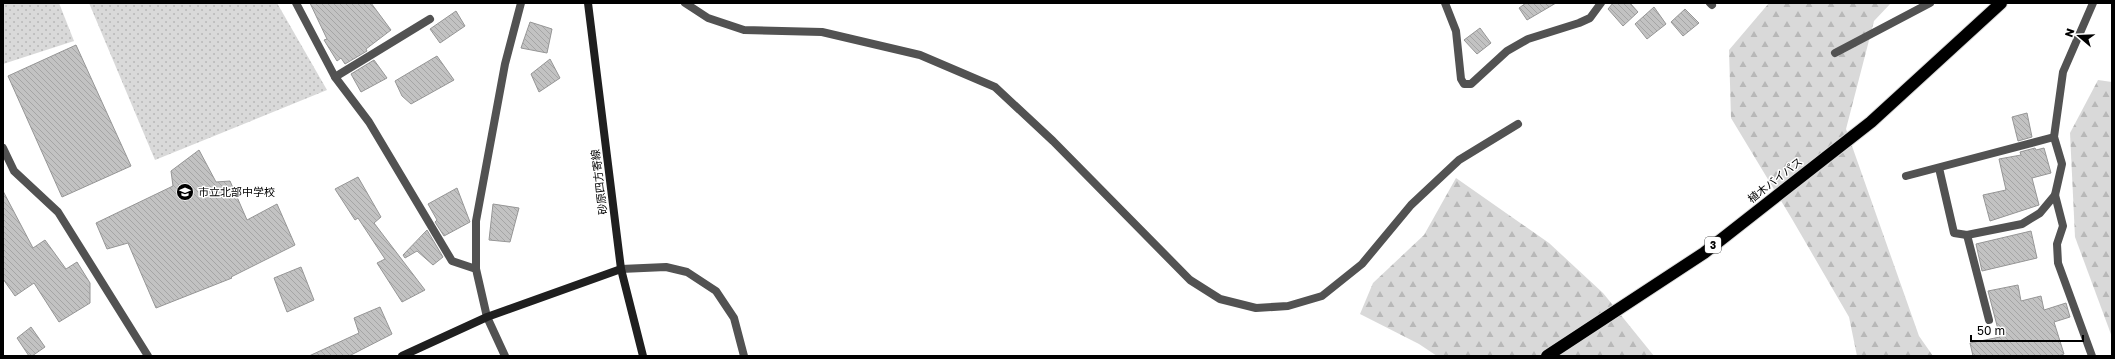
<svg xmlns="http://www.w3.org/2000/svg" width="2115" height="359" font-family="'Golos Text','Noto Sans JP',sans-serif">
  <style>
    .forest { fill: url(#forest-firs) }
    .park { fill: url(#park-dots) }
    .building { fill: url(#building-back-hatch); stroke: #969696 }
    .lines { fill: none; stroke-linecap: round; stroke-linejoin: round }
    .highway-casing { stroke: #dbdbdb; stroke-width: 14 }
    .street { stroke: #525252; stroke-width: 8 }
    .secondary { stroke: #1f1f1f; stroke-width: 8 }
    .highway { stroke: #000; stroke-width: 12 }
    .labels { text-anchor: middle; stroke-width: 3; stroke-linejoin: round; paint-order: stroke }
    .shield { fill: #fff; stroke: #4c4c4c; stroke-width: 1 }
    .shield-label { font-size: 10px; font-weight: bold; fill: #000 }
    .street-label { font-size: 11px; fill: #000; stroke: #fff }
    .poi-label { font-size: 11px; fill: #000; stroke: #fff; text-anchor: start }
  </style>
  <defs>
    <pattern id="forest-firs" width="22" height="20" patternUnits="userSpaceOnUse"><rect width="22" height="20" fill="#d9d9d9"/><path d="M5 1l3.5 6h-7zM16 11l3.5 6h-7z" fill="#b8b8b8"/></pattern>
    <pattern id="park-dots" width="8" height="8" patternUnits="userSpaceOnUse"><rect width="8" height="8" fill="#d9d9d9"/><path d="M2 2h.1M6 6h.1" fill="none" stroke="#b8b8b8" stroke-width="1.8" stroke-linecap="round"/></pattern>
    <pattern id="building-back-hatch" width="6" height="6" patternUnits="userSpaceOnUse"><rect width="6" height="6" fill="#c2c2c2"/><path d="M-1 5l2 2M0 0l6 6M5-1l2 2" fill="none" stroke="#a5a5a5"/></pattern>
  </defs>
  <rect width="100%" height="100%" fill="#fff"/>
  <g class="forest">
    <path d="M1769,3h122l-17,18 -28,108 73,207 14,20h-76l-8,-39 -57,-98 -61,-101 -2,-68z"/>
    <path d="M2098,80l14,2v255l-37,-100 -5,-104z"/>
    <path d="M1456,178l93,65 54,50 51,63h-217l-18,-12 -59,-30 13,-31 51,-48z"/>
  </g>
  <g class="park">
    <path d="M3,3h56l15,38 -71,23z"/>
    <path d="M89,3h188l50,87 -172,70z"/>
  </g>
  <g class="building">
    <path d="M310,3h61l20,27 -25,19 1,2 -22,13 -4,-6 -4,3 -13,-21 3,-1z"/>
    <path d="M1526,3h30l-29,17 -8,-12z"/>
    <path d="M1613,3h17l8,9 -15,14 -15,-17z"/>
    <path d="M1654,7l12,17 -19,15 -12,-15z"/>
    <path d="M1685,9l14,14 -16,13 -12,-14z"/>
    <path d="M456,11l9,15 -25,17 -10,-14z"/>
    <path d="M530,22l22,7 -5,24 -26,-5z"/>
    <path d="M1480,28l11,15 -14,11 -13,-14z"/>
    <path d="M76,45l55,121 -69,31 -54,-121z"/>
    <path d="M437,56l17,24 -43,24 -9,-8 -7,-15z"/>
    <path d="M550,59l10,19 -21,14 -8,-18z"/>
    <path d="M374,60l13,18 -26,14 -10,-18z"/>
    <path d="M2027,113l5,24 -14,4 -6,-24z"/>
    <path d="M2035,148l1,2 8,-2 7,25 -19,5 7,27 -49,16 -7,-26 23,-5 -7,-31 22,-4 -1,-3z"/>
    <path d="M199,150l17,32 14,-1 17,39 30,-16 18,41 -64,32 1,1 -76,30 -28,-65 -21,6 -11,-26 77,-37 -2,-15z"/>
    <path d="M358,177l23,40 -7,6 51,67 -23,12 -25,-39 8,-4 -27,-41 -3,2 -20,-31z"/>
    <path d="M457,188l13,34 -26,14 -9,-14 2,-2 -9,-16z"/>
    <path d="M3,191l30,57 12,-8 21,29 11,-7 13,21v20l-31,19 -25,-39 -19,13 -12,-17z"/>
    <path d="M493,204l26,4 -9,34 -21,-2z"/>
    <path d="M427,230l16,27 -10,8 -16,-14 -12,7 -2,-3z"/>
    <path d="M2031,231l6,27 -55,13 -6,-27z"/>
    <path d="M301,267l13,33 -27,12 -13,-34z"/>
    <path d="M2018,285l3,16 20,-5 3,14 22,-7 4,14 -16,5 10,32 -6,2h-85l-3,-13 30,-6 -12,-46z"/>
    <path d="M380,307l12,27 -43,22h-40l50,-23 -5,-15z"/>
    <path d="M31,327l14,20 -13,9h-3l-12,-18z"/>
  </g>
  <g class="lines">
    <g class="highway-casing">
      <path id="highway" d="M1547,356l157,-103 167,-131 130,-119"/>
    </g>
    <g class="street">
      <path d="M296,3l39,74 34,45 83,139 24,8 11,48 18,39"/>
      <path d="M685,3l23,15 36,12 78,2 98,23 75,32 58,54 137,139 30,19 36,9 32,-2 34,-10 40,-32 49,-59 48,-45 59,-36"/>
      <path d="M1445,3l11,28 5,48 3,5h7l36,-33 21,-12 51,-16 11,-5 11,-15"/>
      <path d="M1710,3l2,2"/>
      <path d="M1835,53l95,-50"/>
      <path d="M335,77l95,-58"/>
      <path d="M3,148l11,23 44,41 90,144"/>
      <path d="M1939,168l15,65 13,2 55,-11 18,-11 15,-18"/>
      <path d="M1906,176l148,-39"/>
      <path d="M1967,235l22,85"/>
      <path d="M476,269v-48l29,-157 16,-61"/>
      <path d="M621,269l45,-2 21,5 29,19 18,27 10,38"/>
      <path d="M2092,356l-34,-93 -1,-19 6,-18 -8,-31 7,-31 -8,-27 9,-65 30,-69"/>
    </g>
    <g class="secondary">
      <path d="M588,3l33,266 22,87"/>
      <path d="M402,356l85,-39 134,-48"/>
    </g>
    <use href="#highway" class="highway"/>
  </g>
  <defs>
    <g id="school-disc" transform="scale(0.9)"><circle r="9.5" fill="#000" stroke="#fff"/><path d="M0-5L7-2L0 1L-7-2ZM-4 1L0 2.5L4 1V4Q0 6-4 4Z" fill="#fff"/></g>
  </defs>
  <g fill-rule="evenodd">
    <use href="#school-disc" x="185" y="192"/>
  </g>
  <g class="labels">
    <rect class="shield" x="1705" y="237" width="16" height="16" rx="3"/>
    <g class="shield-label">
      <text x="1713" y="249">3</text>
    </g>
    <g class="street-label">
      <text transform="translate(1775 180) rotate(-38)" y="4">植木バイパス</text>
      <text transform="translate(599 182) rotate(-97)" y="4">砂原四方寄線</text>
    </g>
    <g class="poi-label">
      <text x="198" y="196">市立北部中学校</text>
    </g>
  </g>
  <rect width="2115" height="359" fill="none" stroke="#000000" stroke-width="8"/>
  <g transform="translate(2079 36) rotate(289)" stroke="#ffffff" stroke-width="3" paint-order="stroke">
  <path d="M0-3L7 15L0 10L-7 15Z" fill="#000000"/>
  <text y="-6" font-size="11" font-weight="bold" text-anchor="middle" fill="#000000">N</text>
  </g>
  <path d="M1971 335v6h112v-6" fill="none" stroke="#000000" stroke-width="2"/>
  <text x="1977" y="335" font-size="12" fill="#000000" stroke="#ffffff" stroke-width="3" paint-order="stroke">50 m</text>
</svg>
